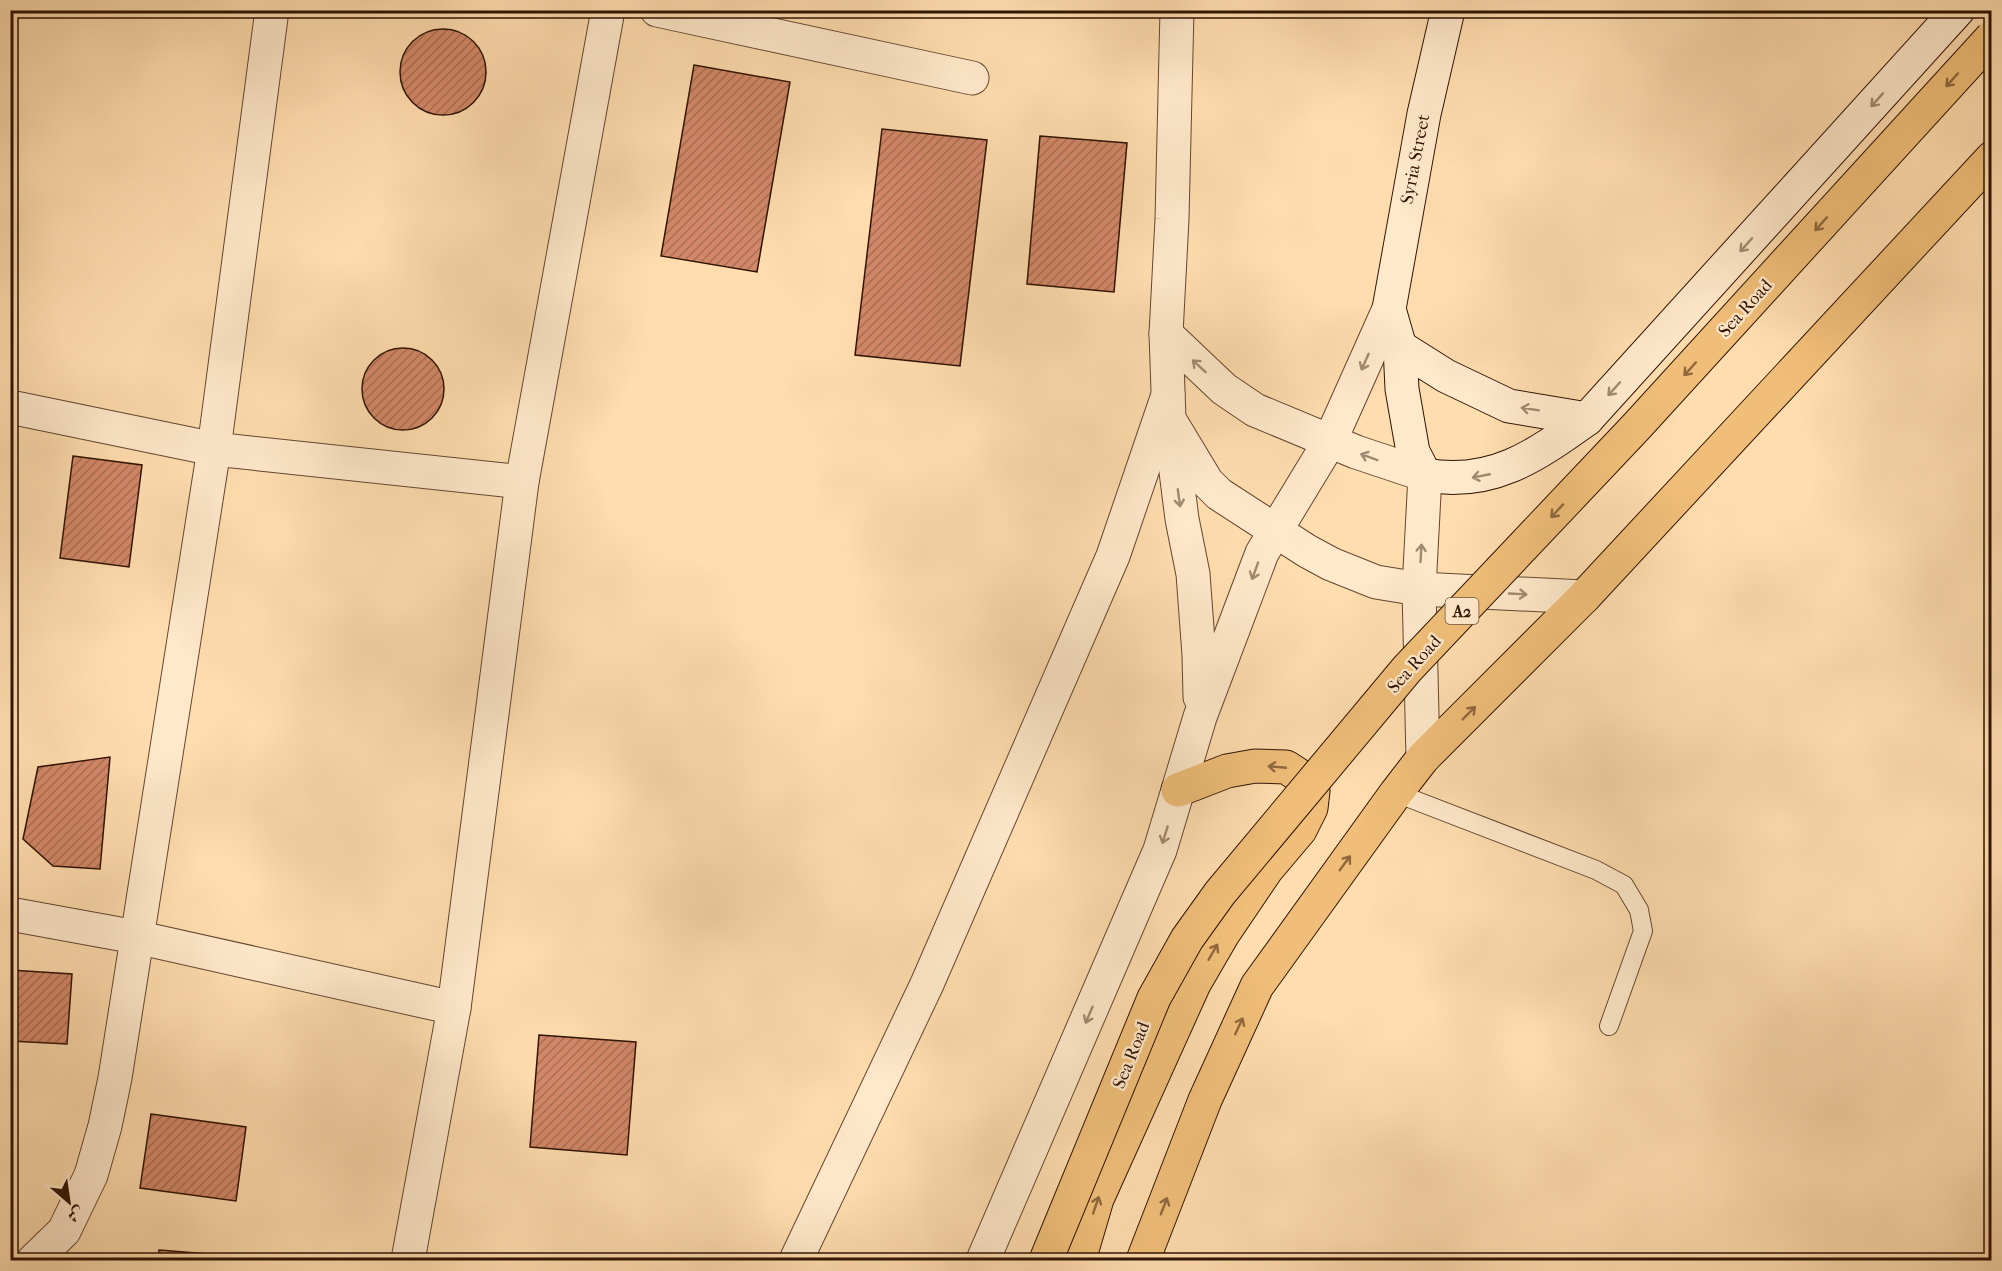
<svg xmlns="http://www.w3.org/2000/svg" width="2002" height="1271" font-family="'IM FELL French Canon',Amiri,serif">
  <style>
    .building { fill: url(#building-hatch); stroke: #2f1304; stroke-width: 1.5 }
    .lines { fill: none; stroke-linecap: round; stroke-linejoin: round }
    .lane-casing { stroke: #63462f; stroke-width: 20 }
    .street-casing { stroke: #63462f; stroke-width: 35 }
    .secondary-casing { stroke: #2f1304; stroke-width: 35 }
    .highway-casing { stroke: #2f1304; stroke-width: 35 }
    .lane { stroke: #ffe9cb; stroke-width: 18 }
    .street { stroke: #ffe9cb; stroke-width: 33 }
    .secondary { stroke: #ffe9cb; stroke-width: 33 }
    .highway { stroke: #f0be78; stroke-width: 33 }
    .highway-bridge-casing { stroke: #2f1304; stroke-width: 35; stroke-linecap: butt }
    .highway-bridge { stroke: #f0be78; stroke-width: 33 }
    .oneway { stroke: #90683e }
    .oneway2 { stroke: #a18971 }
    .labels { text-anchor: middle; stroke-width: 4.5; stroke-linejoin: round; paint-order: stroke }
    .shield { fill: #ffe9cb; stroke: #6d5340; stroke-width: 1.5 }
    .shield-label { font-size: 16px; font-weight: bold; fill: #2f1304 }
    .street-label { font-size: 18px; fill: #2f1304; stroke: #ffe9cb }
  </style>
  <defs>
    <pattern id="building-hatch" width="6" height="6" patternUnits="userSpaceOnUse" patternTransform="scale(1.5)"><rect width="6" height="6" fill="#d28868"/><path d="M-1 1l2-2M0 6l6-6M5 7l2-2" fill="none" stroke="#ab6e53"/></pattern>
  </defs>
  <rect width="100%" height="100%" fill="#ffddaf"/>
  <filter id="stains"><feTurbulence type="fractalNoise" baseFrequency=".00333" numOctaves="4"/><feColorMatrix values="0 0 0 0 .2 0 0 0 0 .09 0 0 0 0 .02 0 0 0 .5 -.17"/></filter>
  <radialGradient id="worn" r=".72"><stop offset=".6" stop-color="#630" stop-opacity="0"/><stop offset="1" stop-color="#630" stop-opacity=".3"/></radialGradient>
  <g class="building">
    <circle cx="443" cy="72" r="43"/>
    <path d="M694,65l96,17 -33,190 -96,-16z"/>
    <path d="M882,129l105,11 -27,226 -105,-11z"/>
    <path d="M1040,136l87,7 -13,149 -87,-8z"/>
    <circle cx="403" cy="389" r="41"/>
    <path d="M73,456l69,9 -13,102 -69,-9z"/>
    <path d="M110,757l-10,112 -47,-3 -30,-27 15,-72z"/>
    <path d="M10,970l62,4 -5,70 -57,-3z"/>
    <path d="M539,1035l97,7 -9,113 -97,-8z"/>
    <path d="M151,1114l95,13 -10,74 -96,-13z"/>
    <path d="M159,1250l75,6v4h-75z"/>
  </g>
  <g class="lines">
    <g class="lane-casing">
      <path id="lane" d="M1396,793l200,77 28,15 15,25 4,21 -34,95"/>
    </g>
    <g class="street-casing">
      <g id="street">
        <path d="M657,10l315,68"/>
        <path d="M1177,10l-5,209 -6,115 3,85 38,63 12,12 88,57 24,13 45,18 43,7 165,8"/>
        <path d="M1166,334l58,55 31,21 101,42 69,23 -6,114 4,169"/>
        <path d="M10,407l204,42 308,33"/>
        <path d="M1171,432l11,87 11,55 6,81 1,42"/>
        <path d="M10,914l126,23 318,71"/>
        <path d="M34,1260l30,-29 27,-56 14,-49 10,-48 99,-629 58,-439"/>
        <path d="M408,1260l46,-252 68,-526 86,-472"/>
        <path d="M796,1260l131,-276 186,-428 55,-161"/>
        <path d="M983,1260l177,-410 40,-133 62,-164 68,-112 59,-132"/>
      </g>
    </g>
    <g class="secondary-casing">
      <g id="secondary">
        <path d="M1448,10l-24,104 -35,195 11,38 2,42 11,63 12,23c67,12 110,-19 162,-56l371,-409"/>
        <path d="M1400,347l46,29 63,30 78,13"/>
      </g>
    </g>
    <g class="highway-casing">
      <g id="highway">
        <path d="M1079,1260l18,-61 97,-215 29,-50 44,-65 33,-39 11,-22 2,-17 -13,-15 -14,-9 -31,-1 -28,5 -49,19"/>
        <path d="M1143,1260l62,-160 52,-114 139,-193 27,-35 161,-161 408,-439"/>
      </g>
    </g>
    <use href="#lane" class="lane"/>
    <use href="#street" class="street"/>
    <use href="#secondary" class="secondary"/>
    <use href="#highway" class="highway"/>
    <g class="highway-bridge-casing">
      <path id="highway-bridge" d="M1046,1260l108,-262 33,-59 33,-46 187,-224 229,-242 356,-390"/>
    </g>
    <use href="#highway-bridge" class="highway-bridge"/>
  </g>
  <defs><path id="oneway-shaft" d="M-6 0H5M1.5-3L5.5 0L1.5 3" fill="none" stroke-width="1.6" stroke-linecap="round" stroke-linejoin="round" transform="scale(1.5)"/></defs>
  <g class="oneway">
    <use href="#oneway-shaft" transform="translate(1952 80) rotate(132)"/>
    <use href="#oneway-shaft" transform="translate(1821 224) rotate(132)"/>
    <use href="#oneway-shaft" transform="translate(1690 369) rotate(132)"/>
    <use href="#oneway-shaft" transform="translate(1557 511) rotate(133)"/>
    <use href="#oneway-shaft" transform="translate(1469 713) rotate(-45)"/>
    <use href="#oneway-shaft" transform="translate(1277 767) rotate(-175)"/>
    <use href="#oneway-shaft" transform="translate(1345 863) rotate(-54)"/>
    <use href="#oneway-shaft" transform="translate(1213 952) rotate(-60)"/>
    <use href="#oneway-shaft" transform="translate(1239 1026) rotate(-65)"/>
    <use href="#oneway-shaft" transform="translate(1096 1205) rotate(-71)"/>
    <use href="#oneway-shaft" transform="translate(1164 1206) rotate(-69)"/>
  </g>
  <g class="oneway2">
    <use href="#oneway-shaft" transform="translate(1877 100) rotate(132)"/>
    <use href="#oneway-shaft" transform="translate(1746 245) rotate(132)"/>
    <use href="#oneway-shaft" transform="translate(1365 362) rotate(114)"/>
    <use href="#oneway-shaft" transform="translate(1199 366) rotate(-137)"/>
    <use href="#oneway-shaft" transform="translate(1614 389) rotate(132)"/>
    <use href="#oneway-shaft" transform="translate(1530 409) rotate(-171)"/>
    <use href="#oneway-shaft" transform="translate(1369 457) rotate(-160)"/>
    <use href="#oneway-shaft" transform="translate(1481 476) rotate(169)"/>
    <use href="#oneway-shaft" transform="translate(1179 498) rotate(82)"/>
    <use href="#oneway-shaft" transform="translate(1421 553) rotate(-87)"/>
    <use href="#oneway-shaft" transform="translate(1255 571) rotate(110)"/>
    <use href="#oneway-shaft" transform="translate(1518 594) rotate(3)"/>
    <use href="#oneway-shaft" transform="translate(1165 835) rotate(107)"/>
    <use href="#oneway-shaft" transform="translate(1089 1015) rotate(113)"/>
  </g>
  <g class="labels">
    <rect class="shield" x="1445.5" y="598" width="33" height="26" rx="4.5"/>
    <g class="shield-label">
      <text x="1462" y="617">A2</text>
    </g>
    <g class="street-label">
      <text transform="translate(1415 159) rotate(-79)" y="6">Syria Street</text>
      <text transform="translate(1745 308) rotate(-48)" y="6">Sea Road</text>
      <text transform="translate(1414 664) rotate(-48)" y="6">Sea Road</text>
      <text transform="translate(1131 1055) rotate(-68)" y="6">Sea Road</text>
    </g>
  </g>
  <rect width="2002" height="1271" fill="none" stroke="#ffddaf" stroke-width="36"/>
  <rect x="12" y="12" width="1978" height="1247" fill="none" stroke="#2f1304" stroke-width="3"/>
  <rect x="18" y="18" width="1966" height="1235" fill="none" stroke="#2f1304" stroke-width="1.5"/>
  <g transform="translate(69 1202) rotate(151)" stroke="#ffe9cb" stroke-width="4.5" paint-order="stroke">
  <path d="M0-4.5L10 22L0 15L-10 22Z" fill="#2f1304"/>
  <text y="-9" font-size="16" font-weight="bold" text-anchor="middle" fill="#2f1304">ش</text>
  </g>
  <rect width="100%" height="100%" filter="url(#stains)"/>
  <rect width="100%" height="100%" fill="url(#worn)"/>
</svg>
